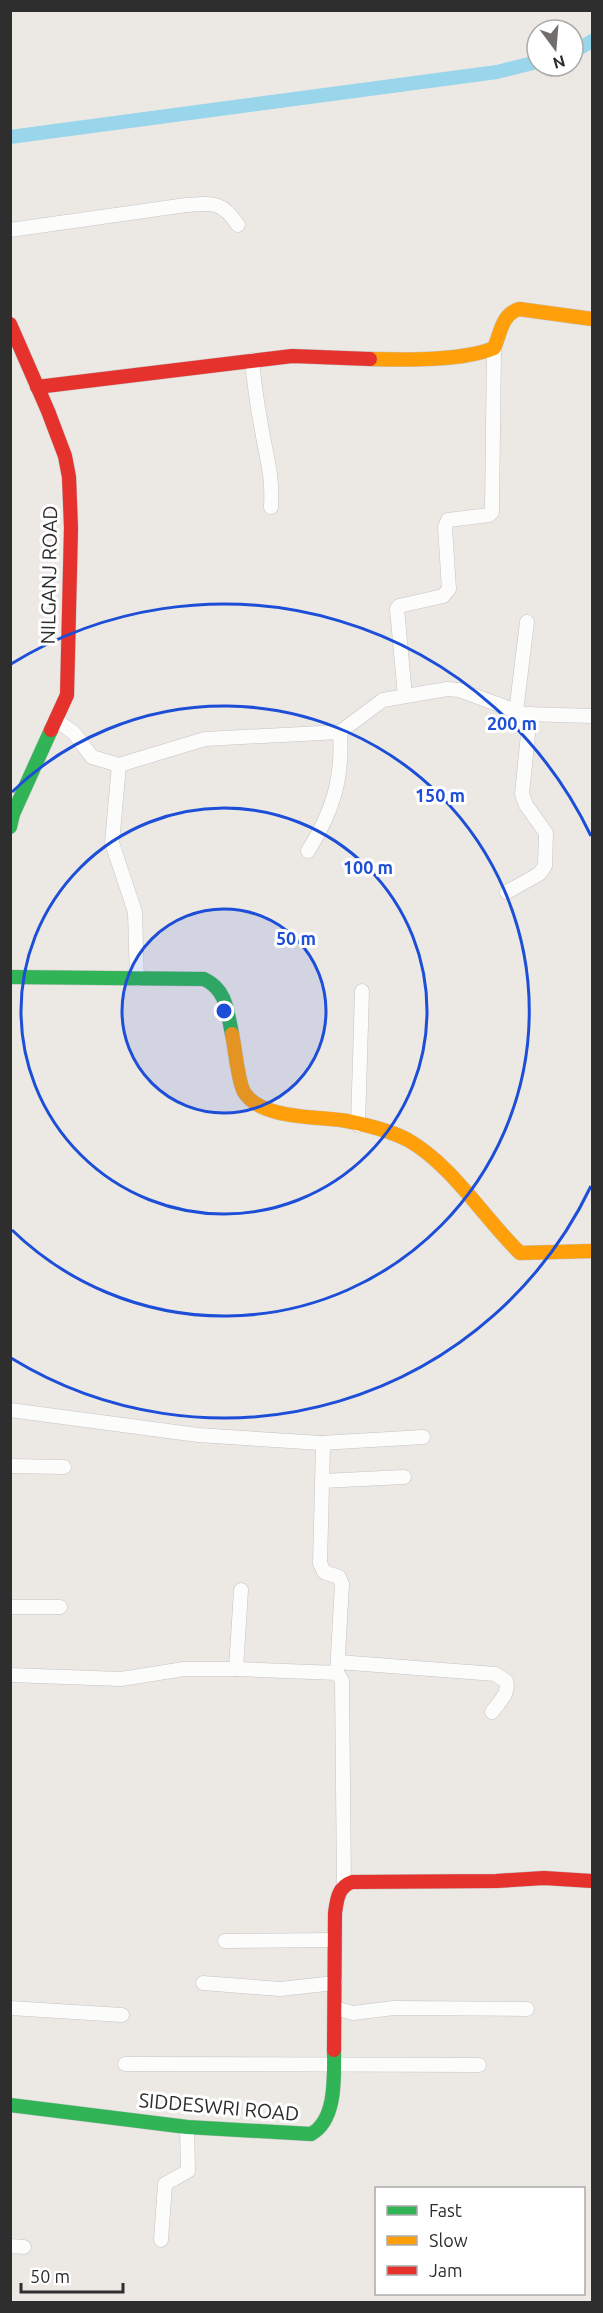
<svg xmlns="http://www.w3.org/2000/svg" width="603" height="2313" font-family="Ubuntu,sans-serif">
  <style>
    .lines { fill: none; stroke-linecap: round; stroke-linejoin: round }
    .canal { stroke: #99d6ec; stroke-width: 14 }
    .street-casing { stroke: #c5c4c5; stroke-width: 15 }
    .fast-casing { stroke: #c5c4c5; stroke-width: 15 }
    .slow-casing { stroke: #c5c4c5; stroke-width: 15 }
    .jam-casing { stroke: #c5c4c5; stroke-width: 15 }
    .street { stroke: #fcfcfb; stroke-width: 14 }
    .fast { stroke: #30b455; stroke-width: 14 }
    .slow { stroke: #ff9f0a; stroke-width: 14 }
    .jam { stroke: #e5322d; stroke-width: 14 }
    .ring { fill: none; stroke: #1d4ed8; stroke-width: 3 }
    .labels { text-anchor: middle; stroke-width: 6; stroke-linejoin: round; paint-order: stroke }
    .street-label { font-size: 20px; fill: #2e2e2e; stroke: #fff }
    .centre { fill: #1d4ed8; stroke: #fff; stroke-width: 3 }
    .ring-label { font-size: 18px; text-anchor: middle; font-weight: bold; fill: #1d4ed8; stroke: #fff; stroke-width: 6; stroke-linejoin: round; paint-order: stroke }
  </style>
  <rect width="100%" height="100%" fill="#ece8e4"/>
  <g class="lines">
    <g class="canal">
      <path d="M573,52l19,-11"/>
      <path d="M10,137l487,-65 40,-10"/>
    </g>
    <g class="street-casing">
      <g id="street">
        <path d="M10,230l176,-25c27,-2 36,-4 52,20"/>
        <path d="M252,360c2,22 5,44 9,65 5,32 12,49 10,82"/>
        <path d="M405,696l-8,-87 2,-3 44,-10 6,-7 -4,-62 3,-7 41,-5 3,-3 2,-164"/>
        <path d="M516,712l11,-90"/>
        <path d="M56,720l18,13 18,24 27,8 86,-26 135,-7 43,-32 64,-11 12,1 65,24 68,2"/>
        <path d="M119,765l-7,78 23,69 2,67"/>
        <path d="M308,851c25,-40 35,-72 32,-119"/>
        <path d="M507,892l32,-18 6,-8 1,-33 -20,-28 -4,-11 8,-80"/>
        <path d="M358,1125l4,-134"/>
        <path d="M10,1410l188,25 123,8 2,4 -3,116 4,9 15,5 3,7 -5,89"/>
        <path d="M321,1443l102,-6"/>
        <path d="M10,1466l54,1"/>
        <path d="M322,1481l82,-4"/>
        <path d="M10,1607h50"/>
        <path d="M338,1662l157,12 11,7c4,12 -7,21 -14,31"/>
        <path d="M236,1669l5,-79"/>
        <path d="M10,1675l111,4 63,-10h52l101,4 5,8 2,204"/>
        <path d="M225,1941l110,-1"/>
        <path d="M203,1983l77,6 55,-6"/>
        <path d="M10,2008l112,7"/>
        <path d="M335,2008l18,5 41,-5 133,1"/>
        <path d="M125,2064l354,1"/>
        <path d="M161,2240l4,-56 23,-13 -1,-44"/>
        <path d="M10,2246l14,1"/>
      </g>
    </g>
    <g class="fast-casing">
      <g id="fast">
        <path d="M10,827l3,-13 38,-84"/>
        <path d="M10,977l194,2c23,11 23,32 28,55"/>
        <path d="M10,2105l177,22 124,7c26,-14 23,-58 23,-84"/>
      </g>
    </g>
    <g class="slow-casing">
      <g id="slow">
        <path d="M370,359c35,1 93,2 124,-11 7,-15 7,-33 25,-39l73,10"/>
        <path d="M232,1034c3,14 6,48 12,58 17,28 75,24 103,29 20,4 42,9 61,19 44,25 76,78 112,113l72,-2"/>
      </g>
    </g>
    <g class="jam-casing">
      <g id="jam">
        <path d="M10,324l38,87 17,45 4,21 2,51 -4,167 -16,35"/>
        <path d="M37,387l255,-31 78,3"/>
        <path d="M334,2050l1,-137c2,-14 3,-26 17,-31l144,-1 48,-3 48,3"/>
      </g>
    </g>
    <use href="#street" class="street"/>
    <use href="#fast" class="fast"/>
    <use href="#slow" class="slow"/>
    <use href="#jam" class="jam"/>
  </g>
  <circle cx="224" cy="1011" r="102" fill="#1d4ed8" fill-opacity=".12"/>
  <g class="ring">
    <circle cx="224" cy="1011" r="102"/>
    <circle cx="224" cy="1011" r="203"/>
    <path d="M12 792A305 305 0 1 1 12 1230"/>
    <path d="M591 1186A407 407 0 0 1 11 1358M11 664A407 407 0 0 1 591 836"/>
  </g>
  <g class="labels">
    <g class="street-label">
      <text transform="translate(49 575) rotate(-89)" y="7">NILGANJ ROAD</text>
      <text transform="translate(219 2107) rotate(5)" y="7">SIDDESWRI ROAD</text>
    </g>
  </g>
  <circle cx="224" cy="1011" r="9" class="centre"/>
  <g class="ring-label">
    <text x="512" y="730">200 m</text>
    <text x="440" y="802">150 m</text>
    <text x="368" y="874">100 m</text>
    <text x="296" y="945">50 m</text>
  </g>
  <rect width="603" height="2313" fill="none" stroke="#2e2e2e" stroke-width="24"/>
  <rect x="375" y="2187" width="210" height="108" fill="#ffffff" stroke="#ababab" stroke-width="1.5"/>
  <rect x="387" y="2206" width="30" height="9" fill="#30b455" stroke="#ababab" stroke-width="1.5"/>
  <text x="429" y="2217" font-size="18" fill="#2e2e2e">Fast</text>
  <rect x="387" y="2236" width="30" height="9" fill="#ff9f0a" stroke="#ababab" stroke-width="1.5"/>
  <text x="429" y="2247" font-size="18" fill="#2e2e2e">Slow</text>
  <rect x="387" y="2266" width="30" height="9" fill="#e5322d" stroke="#ababab" stroke-width="1.5"/>
  <text x="429" y="2277" font-size="18" fill="#2e2e2e">Jam</text>
  <g transform="translate(555 48) rotate(164)"><circle r="28" fill="#ffffff" stroke="#ababab" stroke-width="1.5"/>
  <path d="M0-4.5L10 22L0 15L-10 22Z" fill="#706f6e"/>
  <text y="-9" font-size="16" font-weight="bold" text-anchor="middle" fill="#2e2e2e">N</text>
  </g>
  <path d="M21 2283v9h102v-9" fill="none" stroke="#2e2e2e" stroke-width="3"/>
  <text x="30" y="2283" font-size="18" fill="#2e2e2e" stroke="#ffffff" stroke-width="4.5" paint-order="stroke">50 m</text>
</svg>
